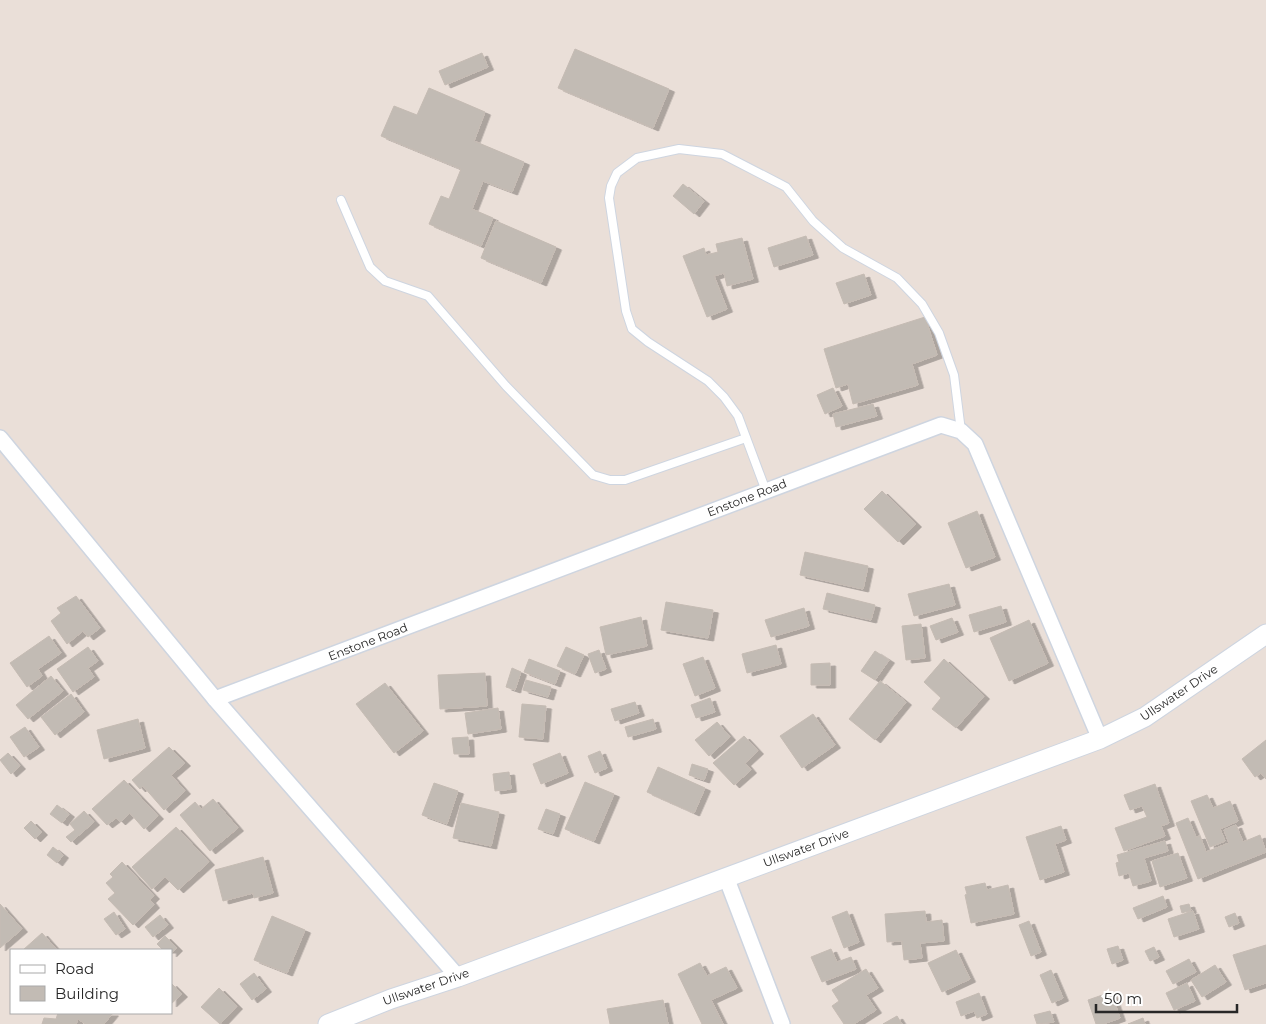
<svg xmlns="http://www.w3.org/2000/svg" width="1266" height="1024" font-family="Montserrat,sans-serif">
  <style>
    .building { fill: #c2bbb4; stroke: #c5bbb3; filter: url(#shadow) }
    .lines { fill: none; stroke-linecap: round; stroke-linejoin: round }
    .service-casing { stroke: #ced5e0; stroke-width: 10 }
    .minor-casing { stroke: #ced5e0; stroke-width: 18 }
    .tertiary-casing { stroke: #ced5e0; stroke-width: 21 }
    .service { stroke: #fff; stroke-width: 8 }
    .minor { stroke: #fff; stroke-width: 15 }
    .tertiary { stroke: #fff; stroke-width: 19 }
    .labels { text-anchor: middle; stroke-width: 4.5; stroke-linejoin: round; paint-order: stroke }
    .street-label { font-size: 12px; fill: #272727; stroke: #fff }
  </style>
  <defs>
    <filter id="shadow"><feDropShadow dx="5.5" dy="3" stdDeviation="0" flood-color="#0004"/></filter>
  </defs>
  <rect width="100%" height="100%" fill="#eadfd8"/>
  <g class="building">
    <path d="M575,49l94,40 -16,39 -95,-40z"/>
    <path d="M482,53l6,14 -43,18 -6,-14z"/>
    <path d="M429,88l56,24 -11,29 50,21 -12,30 -29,-11 -11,28 21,9 -12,28 -52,-22 12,-28 8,3 12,-30 -80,-33 13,-30 23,9z"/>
    <path d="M683,184l21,17 -10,13 -21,-18z"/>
    <path d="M496,221l60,26 -15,36 -60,-25z"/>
    <path d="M806,236l7,19 -39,12 -6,-19z"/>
    <path d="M742,238l11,41 -26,7 -3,-13 -10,3 13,33 -20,8 -24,-61 21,-8 2,7 12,-3 -2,-8z"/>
    <path d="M864,274l7,21 -27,9 -8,-21z"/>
    <path d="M925,317l12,38 -25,9 6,21 -65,19 -5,-20 -12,4 -12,-39z"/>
    <path d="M833,388l9,18 -17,8 -8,-19z"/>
    <path d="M873,404l4,12 -41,11 -3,-13z"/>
    <path d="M882,491l34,33 -18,18 -34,-33z"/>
    <path d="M977,511l18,46 -29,11 -18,-45z"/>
    <path d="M805,552l63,14 -5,23 -63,-14z"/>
    <path d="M949,584l6,21 -41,11 -6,-22z"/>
    <path d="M827,593l48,12 -4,15 -48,-11z"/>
    <path d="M76,596l24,32 -12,9 -5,-6 -16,13 -16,-23 10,-8 -4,-5z"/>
    <path d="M666,602l47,8 -5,28 -47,-8z"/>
    <path d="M1001,606l5,16 -32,10 -5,-17z"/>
    <path d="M804,608l5,18 -38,11 -6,-17z"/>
    <path d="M641,617l6,29 -41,9 -6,-28z"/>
    <path d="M952,618l6,14 -22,8 -6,-14z"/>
    <path d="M1029,620l19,43 -39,18 -19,-43z"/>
    <path d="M921,624l4,34 -19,2 -4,-34z"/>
    <path d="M49,636l12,17 -23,16 4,7 -15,11 -17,-24z"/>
    <path d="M776,645l5,19 -34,9 -5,-19z"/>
    <path d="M88,647l10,14 -10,7 6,9 -21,15 -16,-23z"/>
    <path d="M566,647l18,8 -9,19 -18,-8z"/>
    <path d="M599,650l7,19 -11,4 -7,-19z"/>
    <path d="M875,651l14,9 -14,20 -14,-9z"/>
    <path d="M703,657l12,31 -20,8 -12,-32z"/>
    <path d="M529,659l31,12 -5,13 -31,-12z"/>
    <path d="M944,659l40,37 -28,32 -24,-19 9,-11 -17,-16z"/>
    <path d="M830,663v22h-19v-21z"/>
    <path d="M512,668l9,4 -6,18 -9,-3z"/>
    <path d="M485,673l2,33 -47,3 -2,-34z"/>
    <path d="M51,676l12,15 -35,28 -12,-14z"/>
    <path d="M526,680l25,7 -3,10 -25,-7z"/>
    <path d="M880,681l26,21 -31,38 -26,-21z"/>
    <path d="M385,683l38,48 -29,22 -38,-49z"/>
    <path d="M71,694l13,18 -29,23 -14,-18z"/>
    <path d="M710,698l5,14 -19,6 -5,-13z"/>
    <path d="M635,702l4,11 -24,8 -4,-12z"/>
    <path d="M522,704l24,2 -3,33 -24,-2z"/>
    <path d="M498,708l3,21 -33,5 -3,-21z"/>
    <path d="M813,714l22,31 -33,23 -22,-32z"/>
    <path d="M138,719l7,29 -41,11 -7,-29z"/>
    <path d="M653,719l3,10 -28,8 -3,-10z"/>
    <path d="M717,722l13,15 -21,19 -14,-16z"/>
    <path d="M25,727l14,20 -15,10 -14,-20z"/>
    <path d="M744,736l14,15 -13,12 6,7 -17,15 -21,-22z"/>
    <path d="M468,737l1,17h-15l-2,-16z"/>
    <path d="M1266,740v39l-5,-6 -6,4 -13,-18z"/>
    <path d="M169,747l16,16 -14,12 14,16 -21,19 -21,-24 -3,3 -8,-9z"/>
    <path d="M600,751l7,17 -12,5 -7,-17z"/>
    <path d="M8,753l12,13 -9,8 -11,-14z"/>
    <path d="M560,753l8,20 -27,11 -8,-20z"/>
    <path d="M692,764l16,5 -4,11 -15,-5z"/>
    <path d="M658,767l47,21 -11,25 -47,-21z"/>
    <path d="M509,772l2,17 -16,2 -2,-17z"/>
    <path d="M124,780l34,36 -14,13 -14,-16 -10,9 -4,-4 -9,7 -15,-16z"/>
    <path d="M585,782l29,12 -20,47 -29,-12z"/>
    <path d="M434,783l24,8 -11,33 -25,-9z"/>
    <path d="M1155,784l14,39 -8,3 4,10 -41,15 -9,-23 32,-11 -5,-11 -12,4 -6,-15z"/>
    <path d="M1207,795l6,13 17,-7 8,20 -18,8 5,12 -15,6 -19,-46z"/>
    <path d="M213,799l25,29 -28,23 -30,-36 15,-13 6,7z"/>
    <path d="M461,803l38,9 -8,34 -38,-8z"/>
    <path d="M57,805l12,9 -7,9 -12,-9z"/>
    <path d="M546,809l14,5 -7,20 -15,-5z"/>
    <path d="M84,811l10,11 -23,20 -5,-5 9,-7 -5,-6z"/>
    <path d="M1188,818l8,19 4,-1 6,16 23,-9 -5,-13 12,-5 7,17 17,-7 6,17 -68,27 -22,-56z"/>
    <path d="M31,821l11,11 -7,7 -11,-11z"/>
    <path d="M1061,826l5,14 -11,4 9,28 -24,8 -14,-43z"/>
    <path d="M176,827l33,35 -31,28 -13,-13 -13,12 -20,-22z"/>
    <path d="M1165,841l3,10 -24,7 7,23 -18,5 -4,-13 -10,3 -3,-13 3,-1 -2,-7z"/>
    <path d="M53,847l10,8 -6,8 -10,-8z"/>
    <path d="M1178,853l9,25 -27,9 -8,-26z"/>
    <path d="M263,857l10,36 -19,5 -1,-5 -30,8 -8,-31z"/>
    <path d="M122,862l32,34 -4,4 4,5 -21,20 -25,-26 7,-6 -9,-10 7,-6 -3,-3z"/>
    <path d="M985,883l2,7 21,-5 6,29 -43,9 -6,-28 2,-1 -2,-7z"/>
    <path d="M1163,896l4,11 -29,12 -5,-11z"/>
    <path d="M0,904l22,25 -22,19z"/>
    <path d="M1189,904l2,6 -9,3 -2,-7z"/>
    <path d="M847,911l12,31 -15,6 -12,-31z"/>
    <path d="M925,911l1,11 16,-2 2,21 -24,2 2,15 -18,2 -2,-19 -15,1 -2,-28z"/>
    <path d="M1193,911l6,18 -25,8 -6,-18z"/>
    <path d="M114,912l11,17 -9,6 -12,-16z"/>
    <path d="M1235,913l4,10 -10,4 -4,-10z"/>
    <path d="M160,915l8,10 -15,12 -8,-10z"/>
    <path d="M272,916l33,14 -18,43 -33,-13z"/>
    <path d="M1029,921l12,31 -10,4 -12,-31z"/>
    <path d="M42,933l15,17h-34z"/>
    <path d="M165,936l12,12 -6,6v-4h-8l-6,-6z"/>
    <path d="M1266,945v38l-21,7 -12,-35z"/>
    <path d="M1118,946l5,14 -11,4 -5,-15z"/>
    <path d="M1154,947l5,10 -9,4 -5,-10z"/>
    <path d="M831,949l6,13 14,-5 5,12 -34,13 -11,-25z"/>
    <path d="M956,950l14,29 -28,13 -14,-29z"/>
    <path d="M1189,959l7,13 -23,12 -7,-13z"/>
    <path d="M700,963l7,13 19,-9 11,21 -26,12 12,24h-21l-24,-50z"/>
    <path d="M1215,965l11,17 -24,15 -11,-17z"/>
    <path d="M866,969l12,19 -12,7 10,15 -22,14h-10l-12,-18 7,-5 -7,-11z"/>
    <path d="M1051,970l12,28 -11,5 -12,-28z"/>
    <path d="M254,973l12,16 -14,11 -12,-16z"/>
    <path d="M171,983l11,11 -11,10z"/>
    <path d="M1187,983l8,18 -21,9 -8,-17z"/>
    <path d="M219,988l18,18 -17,18 -19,-17z"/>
    <path d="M1111,992l9,26 -17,6h-7l-8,-24z"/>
    <path d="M979,993l8,21 -10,4 -3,-7 -13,5 -5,-14z"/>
    <path d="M663,1000l5,24h-58l-3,-15z"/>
    <path d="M1050,1011l4,11 -17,2 -3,-9z"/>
    <path d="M58,1013h55l-9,11h-19l-7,-5 -2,5h-34l2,-6 12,1z"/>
    <path d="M897,1016l5,8h-19z"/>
    <path d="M1143,1018l2,6h-17z"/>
  </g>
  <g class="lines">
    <g class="service-casing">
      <g id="service">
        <path d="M341,200l29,67 15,14 43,15 78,90 87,89 17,5h15l121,-42"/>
        <path d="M766,491l-28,-75 -14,-19 -16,-16 -60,-39 -16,-13 -6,-18 -17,-113 2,-12 6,-13 20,-15 42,-9 43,5 64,33 27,34 30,27 54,30 25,26 17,29 15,42 7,56"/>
      </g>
    </g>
    <g class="minor-casing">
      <g id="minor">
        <path d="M0,438l215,261 243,278"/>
        <path d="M215,699l726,-274 20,6 14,13 125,295"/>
        <path d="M726,877l56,147"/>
      </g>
    </g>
    <g class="tertiary-casing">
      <path id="tertiary" d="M328,1024l63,-25 67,-22 642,-238 45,-22 121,-83"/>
    </g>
    <use href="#service" class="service"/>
    <use href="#minor" class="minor"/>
    <use href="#tertiary" class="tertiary"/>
  </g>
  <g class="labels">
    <g class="street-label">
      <text transform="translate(747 498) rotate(-21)" y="4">Enstone Road</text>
      <text transform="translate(368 642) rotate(-21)" y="4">Enstone Road</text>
      <text transform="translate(1179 693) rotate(-34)" y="4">Ullswater Drive</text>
      <text transform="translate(806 848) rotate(-20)" y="4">Ullswater Drive</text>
      <text transform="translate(426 987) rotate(-19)" y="4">Ullswater Drive</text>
    </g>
  </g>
  <rect x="10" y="949" width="162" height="65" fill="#ffffff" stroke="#a9a9a9"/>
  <rect x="20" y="965" width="25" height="8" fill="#ffffff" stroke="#a9a9a9"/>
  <text x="55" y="974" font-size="15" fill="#272727">Road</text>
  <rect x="20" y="986" width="25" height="15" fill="#c2bbb4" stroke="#a9a9a9"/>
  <text x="55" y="999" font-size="15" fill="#272727">Building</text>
  <path d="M1096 1004v8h141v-8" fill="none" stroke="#272727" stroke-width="2.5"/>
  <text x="1104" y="1004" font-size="15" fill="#272727" stroke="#ffffff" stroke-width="4" paint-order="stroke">50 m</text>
</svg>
